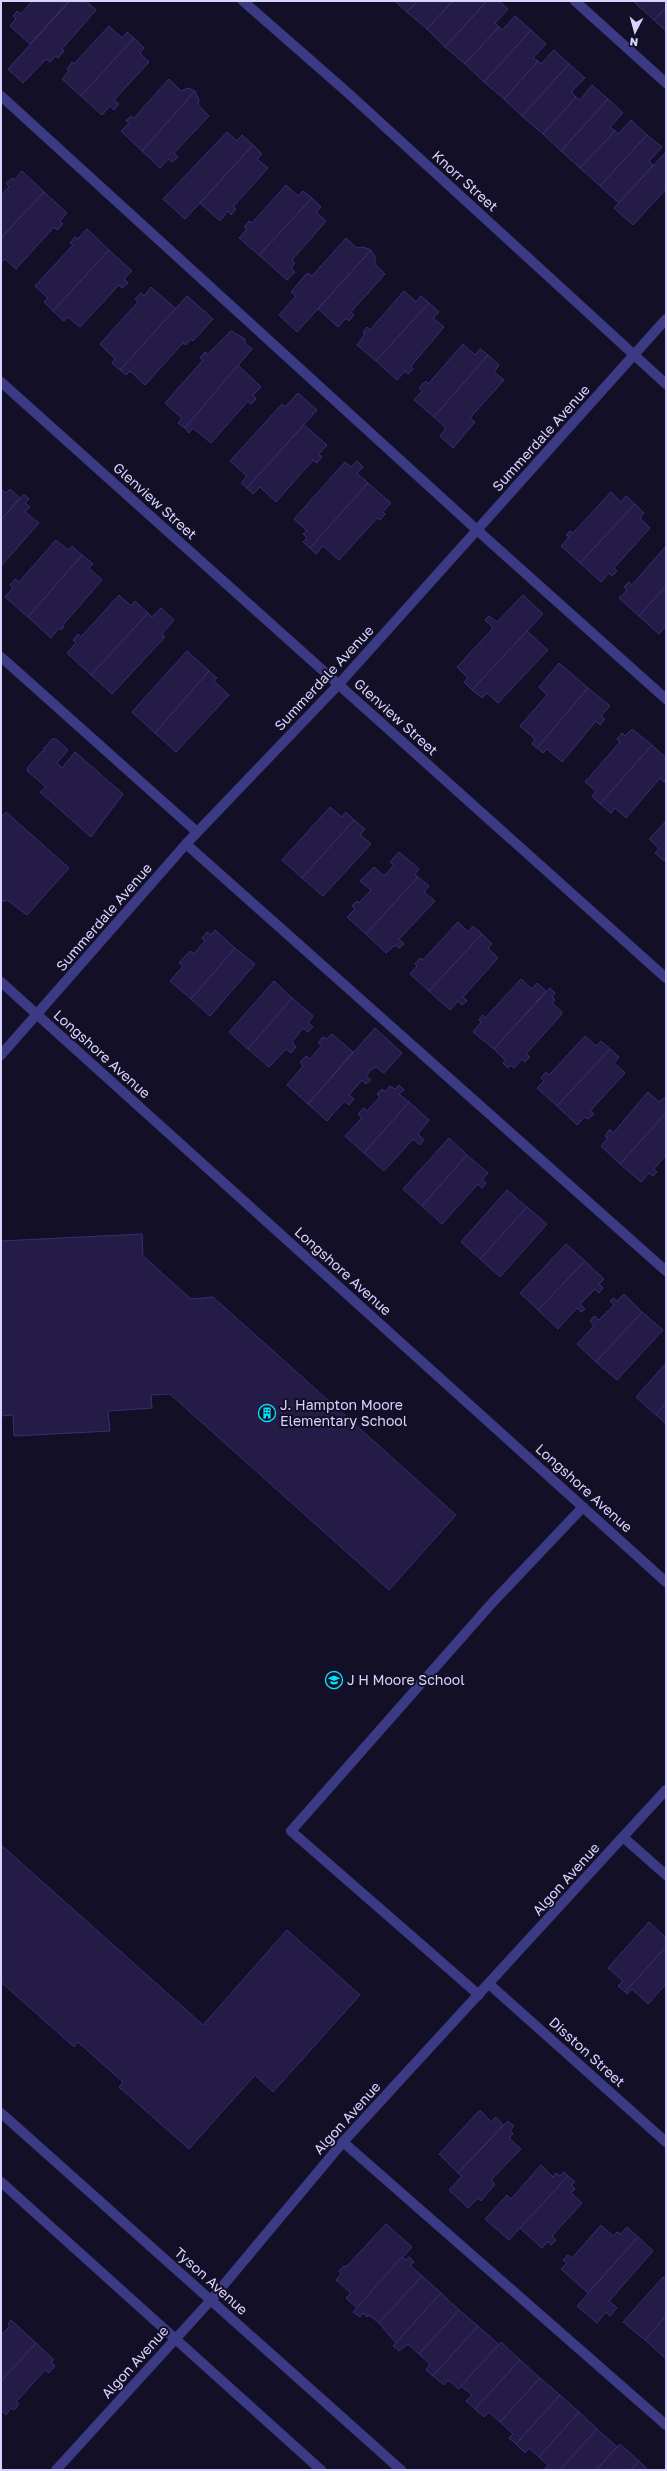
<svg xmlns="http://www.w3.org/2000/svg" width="667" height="2471" font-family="'Golos Text',sans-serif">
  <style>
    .building { fill: #241b47; stroke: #3b2d73 }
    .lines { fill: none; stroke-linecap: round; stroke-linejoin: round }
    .service { stroke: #3d3a85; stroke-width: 10 }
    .minor { stroke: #3d3a85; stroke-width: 10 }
    .tertiary { stroke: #3d3a85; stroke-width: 10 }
    .labels { text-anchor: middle; stroke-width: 4; stroke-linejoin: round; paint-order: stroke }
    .street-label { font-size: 14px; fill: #d9d4ff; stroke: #130f26 }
    .poi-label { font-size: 14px; fill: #d9d4ff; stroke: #130f26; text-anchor: start }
  </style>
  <rect width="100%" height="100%" fill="#130f26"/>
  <g class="building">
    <path d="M32,1h37l-39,43 -20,-18 6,-7 -3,-3 4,-5 4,3z"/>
    <path d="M70,1h16l10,9 -34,39 2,2 -6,7 -3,-2 -5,6 -4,-3 -23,24 -15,-14z"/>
    <path d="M395,1h22l-10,11z"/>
    <path d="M417,1h36l-26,28 -20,-17z"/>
    <path d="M453,1h34l-42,46 -18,-18z"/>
    <path d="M487,1h12l9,8 -13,14 4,4 -34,37 -20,-17z"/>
    <path d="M637,1h29v6l-12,13 -19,-17z"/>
    <path d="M666,7v24l-12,-11z"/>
    <path d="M515,16l16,14 -47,52 -19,-18 34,-37 3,3z"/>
    <path d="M109,26l13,12 5,-6 7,6 -53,58 -19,-17 7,-8 -2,-2 5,-7 2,2z"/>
    <path d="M531,30l15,14 -13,14 5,3 -34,38 -20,-17z"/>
    <path d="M134,38l10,10 -4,5 9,9 -35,38 5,4 -5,6 -4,-4 -8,9 -21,-19z"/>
    <path d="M554,50l15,14 -47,52 -18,-17 34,-38 3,3z"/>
    <path d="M569,64l16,14 -14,14 5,5 -33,37 -21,-18z"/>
    <path d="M169,79l12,12 7,-3 7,3 -53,60 -21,-20 8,-8 -3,-2 5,-5 3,2z"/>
    <path d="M592,85l16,14 -47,52 -18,-17 33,-37 4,3z"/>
    <path d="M195,91l4,9 -1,5 11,11 -35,37 4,4 -6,5 -4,-3 -8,9 -18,-17z"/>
    <path d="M608,99l15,14 -13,14 5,4 -35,37 -19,-17z"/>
    <path d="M631,120l16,15 -47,51 -20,-18 35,-37 3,3z"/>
    <path d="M227,132l10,9 5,-6 11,10 -68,74 -22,-20z"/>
    <path d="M647,135l15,12 -13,14 4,4 -34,38 -19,-17z"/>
    <path d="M253,145l9,9 -5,5 11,9 -35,39 3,2 -5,6 -3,-4 -8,10 -20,-18z"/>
    <path d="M666,152v37l-33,36 -19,-17z"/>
    <path d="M22,171l22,21 -43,46v-43l8,-8 -3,-4 6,-5 2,2z"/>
    <path d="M286,185l12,11 5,-5 9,7 -53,57 -20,-17 8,-9 -3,-2 5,-6 3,2z"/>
    <path d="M44,192l23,21 -7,8 3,3 -6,6 -3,-3 -38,42 -11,-10 -4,4v-25z"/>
    <path d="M312,198l9,9 -5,5 10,9 -34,39 3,3 -4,5 4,4 -8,8 -28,-25z"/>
    <path d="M87,229l22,21 -56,61 -9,-9 4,-4 -13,-12 38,-41 -3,-2 5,-6 3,2z"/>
    <path d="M346,238l11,10 6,-1 8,3 -74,82 -18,-17 17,-19 -5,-4 16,-19 5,3z"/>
    <path d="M109,250l23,21 -8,8 4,4 -6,5 -3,-3 -39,42 -12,-10 -4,4 -11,-10z"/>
    <path d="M371,250l4,7v7l10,10 -34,38 3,3 -5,6 -3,-3 -8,9 -20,-18z"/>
    <path d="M151,287l25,22 -56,61 -8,-7 3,-4 -15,-15 38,-42 -3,-3 6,-6 3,3z"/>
    <path d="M404,291l12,11 5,-6 8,7 -53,58 -19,-16 8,-11 -2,-2 4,-5 3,3z"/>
    <path d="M187,296l26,23 -20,22 -2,-2 -5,6 -3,-2 -38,42 -15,-14 -4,4 -6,-5z"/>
    <path d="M429,303l10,9 -6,6 11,9 -33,39 2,3 -5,5 -3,-3 -8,9 -21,-19z"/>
    <path d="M231,331l14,8v4l7,6 -67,79 -7,-5 4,-5 -17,-15 38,-43 -3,-2 5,-6 3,2z"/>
    <path d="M463,344l12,11 5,-6 8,6 -54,62 -20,-17 8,-9 -3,-3 7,-7 2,3z"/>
    <path d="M488,355l11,10 -5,7 10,8 -34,38 5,4 -22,26 -13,-12 6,-8 -12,-11z"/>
    <path d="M238,365l23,22 -8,8 3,4 -5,5 -3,-3 -37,42 -18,-15 -4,5 -4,-5z"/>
    <path d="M298,393l19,17 -70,78 -6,-5 6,-7 -17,-15 52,-57 3,3z"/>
    <path d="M304,425l23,20 -8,9 3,3 -5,6 -4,-3 -37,42 -16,-15 -7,7 -6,-6z"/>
    <path d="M357,461l6,6 -6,6 11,10 -58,65 -7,-6 4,-4 -4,-4 4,-3 -13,-12 51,-57 6,5z"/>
    <path d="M368,483l23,20 -8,9 2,2 -5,6 -3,-2 -38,42 -16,-14 -7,8 -6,-6z"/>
    <path d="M1,489l5,4 4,-4 10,9 -19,22z"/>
    <path d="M611,492l10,10 5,-6 9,8 -55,59 -19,-17 8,-9 -3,-2 4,-4 3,2z"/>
    <path d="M24,494l5,5 -4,4 5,4 -5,5 14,11 -38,43v-46z"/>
    <path d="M635,504l9,9 -4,5 10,10 -36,40 3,3 -5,5 -3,-3 -8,9 -21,-19z"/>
    <path d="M56,540l12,10 4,-4 10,9 -54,62 -23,-20 8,-9 -3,-3 5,-6 4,3z"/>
    <path d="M666,546v40l-27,30 -20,-18 8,-8 -3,-3 5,-5 3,3z"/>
    <path d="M82,555l11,9 -4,4 13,12 -40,46 2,1 -3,3 -2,-2 -8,10 -23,-21z"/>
    <path d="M666,586v40l-7,8 -20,-18z"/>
    <path d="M119,595l12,11 4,-5 13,12 -57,62 -24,-22 9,-10 -3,-3 5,-6 3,3z"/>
    <path d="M523,595l20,19 -71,76 -8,-8 4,-4 -11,-11 36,-39 -8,-8 4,-4 8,6z"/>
    <path d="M161,608l13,12 -12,14 3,3 -53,57 -21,-19 57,-62 4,4z"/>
    <path d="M527,631l21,19 -50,53 -11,-10 -5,5 -10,-8z"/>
    <path d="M187,651l22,20 -54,62 -23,-21z"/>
    <path d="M559,663l29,25 -51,60 -5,-4 3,-5 -15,-13 27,-31 -8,-8z"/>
    <path d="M209,671l8,7 -3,3 15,14 -53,57 -21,-19z"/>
    <path d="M588,688l22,18 -9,10 4,3 -5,6 -4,-4 -34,41 -15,-13 -4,4 -6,-5z"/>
    <path d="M632,729l20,16 -52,59 -8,-8 4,-5 -11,-9 35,-40 -3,-3 5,-6 3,3z"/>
    <path d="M52,739h4l12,11 -11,13 5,5 13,-16 48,42 -32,43 -51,-45 6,-5 -19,-16 1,-4 14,-16 2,1v-4z"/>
    <path d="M652,745l14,13v21l-2,3 -4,-4 -34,40 -11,-10 -4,5 -11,-9z"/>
    <path d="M330,807l12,10 4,-5 8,8 -52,58 -20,-18z"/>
    <path d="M6,812l63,56 -42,47 -20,-15 -3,2 -3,-3v-82z"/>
    <path d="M354,820l11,9 -5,6 11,9 -48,52 -21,-18z"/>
    <path d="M666,821v38l-2,2 -9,-8 4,-5 -10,-9z"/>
    <path d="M399,852l20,17 -4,5 3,3 -52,57 -19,-17 8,-8 -3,-3 5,-5 2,2 12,-13 -11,-9 14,-14 10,9 10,-11 -4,-3z"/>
    <path d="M418,877l11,9 -5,6 11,9 -36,38 5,5 -5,4 -4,-3 -9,8 -20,-19z"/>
    <path d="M458,922l10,10 5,-6 9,8 -53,57 -19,-17 7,-8 -2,-2 5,-6 3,2z"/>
    <path d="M215,930l20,18 -44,51 -21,-18 13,-15 -4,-3 11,-12 4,3 11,-13 -3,-3 5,-6 4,3z"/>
    <path d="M482,934l10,10 -4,4 10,10 -35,39 4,4 -5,4 -4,-4 -8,9 -21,-19z"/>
    <path d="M235,948l20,16 -45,52 -19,-17z"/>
    <path d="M521,979l11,10 5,-6 9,8 -52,58 -21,-17 8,-10 -2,-2 4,-5 2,3z"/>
    <path d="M274,981l18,17 -44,51 -19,-17z"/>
    <path d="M550,988l5,5 -3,4 3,3 -3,3 10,9 -1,3 -35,39 4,3 -5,5 -3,-3 -8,9 -4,-3 -2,3 -5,-5 3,-2 -12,-12z"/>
    <path d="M292,998l21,18 -5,7 5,4 -5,5 -5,-4 -11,14 4,5 -5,6 -5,-4 -17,18 -21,-18z"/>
    <path d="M375,1028l27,25 -18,20 -8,-6 -4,2 -6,7 5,4 -5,4 -4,-4 -13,15 5,4 -5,6 -5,-4 -17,20 -19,-17z"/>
    <path d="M332,1034l21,18 -45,52 -21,-19 16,-19 -3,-4 6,-6 4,3 12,-14 -4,-2 5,-6 4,2z"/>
    <path d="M585,1036l11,10 5,-5 9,8 -53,57 -20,-18 7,-7 -3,-3 5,-6 3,3z"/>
    <path d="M610,1049l9,8 -5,6 11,10 -35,38 4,3 -6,5 -3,-2 -8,8 -20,-19z"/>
    <path d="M399,1085l5,5 -5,4 10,8 -45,51 -19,-17 17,-18 -4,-4 6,-6 3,3 13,-14 -3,-3 5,-5 3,3 5,-6 5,3z"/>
    <path d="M648,1092l11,10 5,-4 2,2v13l-46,51 -19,-18 7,-8 -3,-2 5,-7 3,4z"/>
    <path d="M409,1102l20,18 -11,14 6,6 -4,5 -7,-6 -29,32 -20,-18z"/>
    <path d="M666,1113v42l-12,14 3,3 -4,4 -4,-3 -8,9 -21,-18z"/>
    <path d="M449,1138l18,17 -45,51 -19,-17z"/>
    <path d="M467,1155l21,18 -6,7 4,3 -4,5 -4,-4 -36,40 -20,-18z"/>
    <path d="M507,1190l20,17 -47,52 -19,-17z"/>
    <path d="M527,1207l20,17 -47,53 -20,-18z"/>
    <path d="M142,1234l1,22 48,43 22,-2 243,218 -67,75 -219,-196 -19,1 1,13 -44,3 2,20 -96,5 -1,-21 -12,1v-175z"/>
    <path d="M566,1244l19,17 -47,49 -18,-17z"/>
    <path d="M585,1261l19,18 -5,5 4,4 -4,5 -4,-4 -15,15 5,5 -4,3 -4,-4 -19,21 -20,-19z"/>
    <path d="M624,1294l18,18 -46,50 -19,-18 17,-18 -4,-5 4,-5 5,4 15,-15 -4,-4 3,-3 4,3z"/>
    <path d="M642,1312l21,18 -46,50 -21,-18z"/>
    <path d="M666,1363v40l-10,12 -20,-18z"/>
    <path d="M666,1403v21l-10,-9z"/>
    <path d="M1,1845l202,180 84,-95 73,65 -87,97 -18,-17 -66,74 -70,-62 4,-5 -45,-40 -4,5 -73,-65z"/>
    <path d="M649,1922l17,16v9l-41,45 -7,-6 5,-5 -15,-13z"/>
    <path d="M666,1947v37l-18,20 -16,-15 -5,5 -2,-2z"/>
    <path d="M480,2110l11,12 5,-5 7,8 -45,48 -19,-19z"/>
    <path d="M508,2121l6,5 -4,5 3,3 -4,4 12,11 -30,31 4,4 -14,17 -3,-3 -10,10 -19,-18 13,-14 -4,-3z"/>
    <path d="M541,2165l12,12 3,-4 4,3 4,-4 4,4 -59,64 -24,-21 22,-24 4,4z"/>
    <path d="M568,2176l7,6 -4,3 4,4 -4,4 11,10 -30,33 4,4 -5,5 -3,-4 -6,7 -22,-20z"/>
    <path d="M386,2224l26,23 -55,61 -11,-10 5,-5 -15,-13 5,-6 -2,-3 5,-5 2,1z"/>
    <path d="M601,2225l12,11 4,-4 4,2 6,-7 11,10 -50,56 -27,-24 6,-6 -4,-3 5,-5 4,3z"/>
    <path d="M638,2237l15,14 -44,50 8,7 -7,8 -4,-4 -9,11 -20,-17z"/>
    <path d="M402,2257l4,3 3,-3 5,5 -4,3 12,11 -43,47 -10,-8 -2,2 -4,-4 -3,4 -7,-5z"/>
    <path d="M422,2276l19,17 -45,50 -17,-20z"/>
    <path d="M663,2277l3,2v37l-21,24 -22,-18z"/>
    <path d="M441,2293l18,17 -40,44 -11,-10 -9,7 -6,-5z"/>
    <path d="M459,2310l19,16 -45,50 -7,-6 4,-6 -11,-10z"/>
    <path d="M666,2316v43l-21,-19z"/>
    <path d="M11,2320l25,23 -35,38v-46l9,-9 -2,-2z"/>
    <path d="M478,2326l21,19 -40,44 -11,-9 -4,5 -11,-9z"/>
    <path d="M501,2342l19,18 -45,49 -9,-8 6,-6 -11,-9z"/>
    <path d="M36,2343l18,17 -3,2 4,4 -6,7 -4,-3 -29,32 3,2 -5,6 -3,-2 -5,7 -5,-5v-29z"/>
    <path d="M520,2360l20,18 -40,44 -11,-10 -5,5 -9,-8z"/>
    <path d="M540,2378l20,17 -44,49 -7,-6 4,-4 -13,-12z"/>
    <path d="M560,2395l19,17 -40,45 -10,-9 -4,5 -9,-9z"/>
    <path d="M579,2412l18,17 -37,41h-16l4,-5 -9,-8z"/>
    <path d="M597,2429l20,18 -21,23h-36z"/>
    <path d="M620,2444l19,17 -8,9h-35z"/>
    <path d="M639,2461l9,9h-17z"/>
  </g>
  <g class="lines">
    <g class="service">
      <path d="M575,1l91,82"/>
      <path d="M1,96l476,434 189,169"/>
      <path d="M1,657l196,175"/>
      <path d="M186,844l480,427"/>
      <path d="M623,1837l43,38"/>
      <path d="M479,1995l-188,-164 201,-228 91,-96"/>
      <path d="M343,2142l323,283"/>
    </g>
    <g class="minor">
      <path d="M243,1l105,92 318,291"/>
      <path d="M1,382l665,596"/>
      <path d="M1,982l665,600"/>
      <path d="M489,1984l177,158"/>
    </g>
    <g class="tertiary">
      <path d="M1,1055l185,-211 153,-160 327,-365"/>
      <path d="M1,2113l400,357"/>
      <path d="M1,2182l320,288"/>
      <path d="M56,2470l155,-170 132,-158 323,-352"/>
    </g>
  </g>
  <defs>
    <g id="building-ring" transform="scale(0.9)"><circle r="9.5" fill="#130f26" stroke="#00e5ff" stroke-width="1.5"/><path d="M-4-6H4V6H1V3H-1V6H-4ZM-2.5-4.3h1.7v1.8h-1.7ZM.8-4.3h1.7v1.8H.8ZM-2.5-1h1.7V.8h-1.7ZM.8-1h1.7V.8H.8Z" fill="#00e5ff"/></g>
    <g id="school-ring" transform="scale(0.9)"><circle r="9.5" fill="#130f26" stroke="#00e5ff" stroke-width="1.5"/><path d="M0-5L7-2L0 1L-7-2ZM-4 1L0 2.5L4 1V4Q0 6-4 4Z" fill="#00e5ff"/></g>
  </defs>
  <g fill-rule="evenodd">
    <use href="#building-ring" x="267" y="1413"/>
    <use href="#school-ring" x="334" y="1680"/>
  </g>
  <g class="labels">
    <g class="street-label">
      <text transform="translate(465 181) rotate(42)" y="5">Knorr Street</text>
      <text transform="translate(541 438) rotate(-48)" y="5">Summerdale Avenue</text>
      <text transform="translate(155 501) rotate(42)" y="5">Glenview Street</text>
      <text transform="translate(324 678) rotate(-47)" y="5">Summerdale Avenue</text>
      <text transform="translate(396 717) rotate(42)" y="5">Glenview Street</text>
      <text transform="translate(104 917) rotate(-49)" y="5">Summerdale Avenue</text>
      <text transform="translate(102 1054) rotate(42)" y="5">Longshore Avenue</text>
      <text transform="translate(343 1271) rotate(42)" y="5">Longshore Avenue</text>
      <text transform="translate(584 1488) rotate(42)" y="5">Longshore Avenue</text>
      <text transform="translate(566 1879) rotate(-48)" y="5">Algon Avenue</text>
      <text transform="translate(587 2052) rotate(42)" y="5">Disston Street</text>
      <text transform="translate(347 2118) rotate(-48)" y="5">Algon Avenue</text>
      <text transform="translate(211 2281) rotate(42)" y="5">Tyson Avenue</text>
      <text transform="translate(135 2362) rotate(-48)" y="5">Algon Avenue</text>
    </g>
    <g class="poi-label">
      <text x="280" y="1410">J. Hampton Moore<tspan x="280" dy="16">Elementary School</tspan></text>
      <text x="347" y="1685">J H Moore School</text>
    </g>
  </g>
  <rect width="667" height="2471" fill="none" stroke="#d9d4ff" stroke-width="4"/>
  <g transform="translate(635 32) rotate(186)" stroke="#130f26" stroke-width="3" paint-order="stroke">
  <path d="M0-3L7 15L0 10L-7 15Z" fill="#d9d4ff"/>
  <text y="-6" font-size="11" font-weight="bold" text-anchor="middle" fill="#d9d4ff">N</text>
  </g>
</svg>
